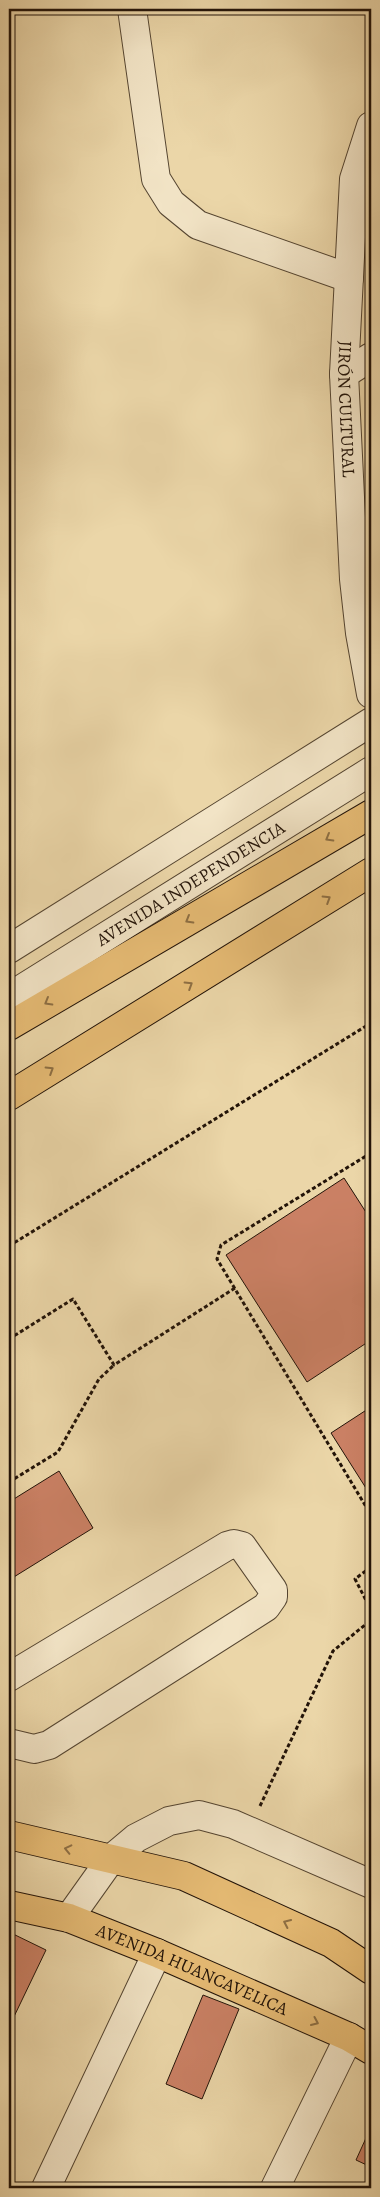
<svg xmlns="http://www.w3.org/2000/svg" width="380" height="2197" font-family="Alegreya,serif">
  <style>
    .building { fill: #ca8064; stroke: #221308 }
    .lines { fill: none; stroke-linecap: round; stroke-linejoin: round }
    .minor-casing { stroke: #544430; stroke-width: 30 }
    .major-casing { stroke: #221308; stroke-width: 30 }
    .highway-casing { stroke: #221308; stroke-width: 30 }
    .path { stroke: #221308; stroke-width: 3; stroke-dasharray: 4 2.5; stroke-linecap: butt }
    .minor { stroke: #f2e4c6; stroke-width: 28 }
    .major { stroke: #e6bb74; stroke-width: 28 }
    .highway { stroke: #e6bb74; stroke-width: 28 }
    .oneway { stroke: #8e6f43 }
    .labels { text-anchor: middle; stroke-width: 4; stroke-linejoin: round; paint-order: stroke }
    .street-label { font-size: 18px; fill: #221308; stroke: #f2e4c6 }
  </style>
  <rect width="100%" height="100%" fill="#ebd6a8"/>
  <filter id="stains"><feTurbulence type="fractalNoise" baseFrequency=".004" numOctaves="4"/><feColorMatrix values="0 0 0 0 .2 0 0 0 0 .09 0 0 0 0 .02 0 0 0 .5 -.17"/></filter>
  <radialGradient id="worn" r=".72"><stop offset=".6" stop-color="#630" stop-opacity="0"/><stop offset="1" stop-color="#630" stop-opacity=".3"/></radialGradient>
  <g class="building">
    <path d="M344,1178l27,42v120l-64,42 -81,-127z"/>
    <path d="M371,1407v89l-40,-63z"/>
    <path d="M59,1471l34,57 -84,52v-78z"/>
    <path d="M9,1932l37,18 -37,77z"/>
    <path d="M203,1995l36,14 -37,90 -36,-15z"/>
    <path d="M371,2127v40l-15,-7z"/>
  </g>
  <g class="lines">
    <g class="minor-casing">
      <g id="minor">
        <path d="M132,9l24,170 15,24 27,22 151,53"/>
        <path id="s1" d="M371,126l-17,53 -10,195 10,205 6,54 11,61"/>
        <path d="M344,374l27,-17"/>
        <path d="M9,949l362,-227"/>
        <path id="s2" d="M9,997l362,-226"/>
        <path d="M9,1677l218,-131 7,-2 8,2 31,44v7l-7,10 -217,138 -15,4 -25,-6"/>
        <path d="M69,1918l42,-59 25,-21 33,-17 30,-6 34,9 138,60"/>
        <path d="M46,2188l111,-235"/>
        <path d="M275,2188l74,-151"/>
      </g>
    </g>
    <g class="major-casing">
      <g id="major">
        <path d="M9,1026l362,-212"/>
        <path d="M9,1096l362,-224"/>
      </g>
    </g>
    <g class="highway-casing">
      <g id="highway">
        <path d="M9,1835l175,41 147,67 40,27"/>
        <path id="s3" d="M9,1905l60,13 88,35 192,84 22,13"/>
      </g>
    </g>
    <g class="path">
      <path d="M371,1153l-150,92 -4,14 154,256"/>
      <path d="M9,1246l362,-223"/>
      <path d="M9,1339l64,-40 41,66 121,-77"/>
      <path d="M9,1482l49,-30 41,-73 15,-14"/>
      <path d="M371,1567l-16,12 16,31"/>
      <path d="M260,1806l73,-155 38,-31"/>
    </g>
    <use href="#minor" class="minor"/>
    <use href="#major" class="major"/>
    <use href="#highway" class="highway"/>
  </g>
  <defs><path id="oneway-chevron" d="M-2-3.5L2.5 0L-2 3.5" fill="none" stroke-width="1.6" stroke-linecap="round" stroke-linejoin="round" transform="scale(1.25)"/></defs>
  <g class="oneway">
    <use href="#oneway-chevron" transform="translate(329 838) rotate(150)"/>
    <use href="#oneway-chevron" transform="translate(327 899) rotate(-32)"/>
    <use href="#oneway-chevron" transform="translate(189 920) rotate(150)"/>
    <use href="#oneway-chevron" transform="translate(189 985) rotate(-32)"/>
    <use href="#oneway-chevron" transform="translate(48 1002) rotate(150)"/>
    <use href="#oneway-chevron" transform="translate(50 1070) rotate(-32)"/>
    <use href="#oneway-chevron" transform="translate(68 1849) rotate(-167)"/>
    <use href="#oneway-chevron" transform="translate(287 1923) rotate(-155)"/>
    <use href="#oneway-chevron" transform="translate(315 2022) rotate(24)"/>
  </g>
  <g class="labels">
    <g class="street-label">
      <text dy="6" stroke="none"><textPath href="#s1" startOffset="286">JIRÓN CULTURAL</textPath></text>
      <text dy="6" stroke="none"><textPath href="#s2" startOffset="214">AVENIDA INDEPENDENCIA</textPath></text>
      <text dy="6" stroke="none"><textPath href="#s3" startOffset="195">AVENIDA HUANCAVELICA</textPath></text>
    </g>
  </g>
  <rect width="380" height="2197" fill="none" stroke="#ebd6a8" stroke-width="30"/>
  <rect x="10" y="10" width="360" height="2177" fill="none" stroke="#221308" stroke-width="2.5"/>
  <rect x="15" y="15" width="350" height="2167" fill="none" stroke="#221308"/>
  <rect width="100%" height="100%" filter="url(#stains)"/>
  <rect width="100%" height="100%" fill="url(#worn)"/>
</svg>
